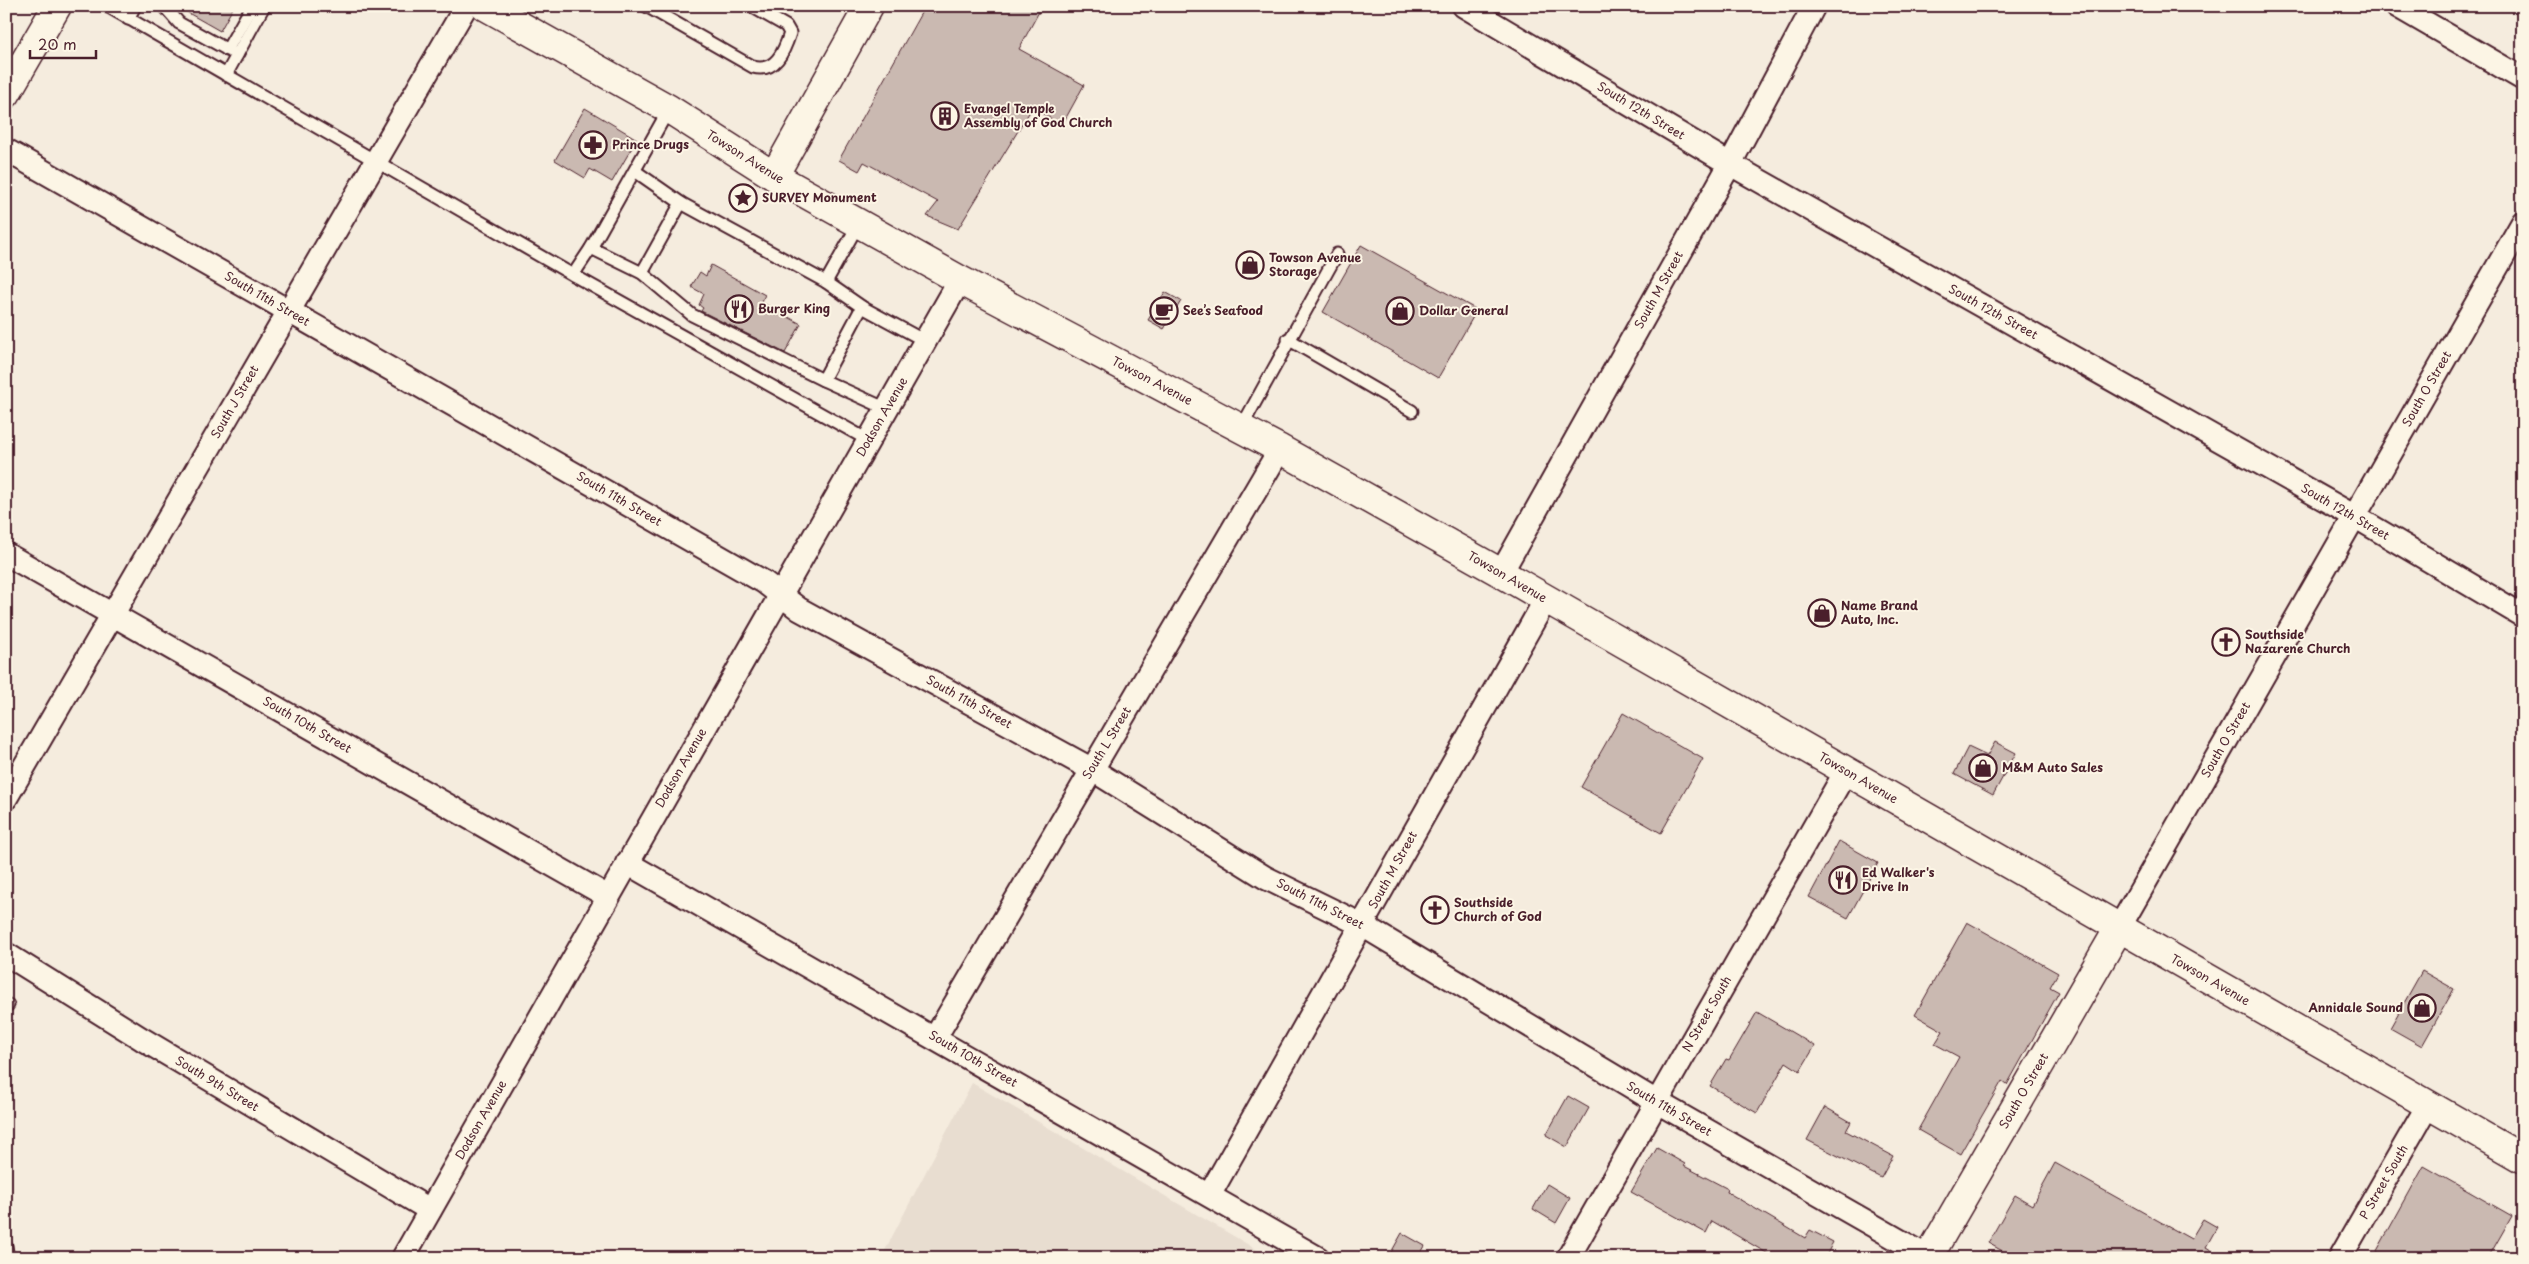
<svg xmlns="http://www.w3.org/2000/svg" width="2529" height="1264" font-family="'Playpen Sans',sans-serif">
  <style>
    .built { fill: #e8ddd0 }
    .building { fill: #cab9b1; stroke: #4a1f2b }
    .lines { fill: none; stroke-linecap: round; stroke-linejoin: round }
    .lane-casing { stroke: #4a1f2b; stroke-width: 15 }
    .street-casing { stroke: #4a1f2b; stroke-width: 26 }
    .secondary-casing { stroke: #4a1f2b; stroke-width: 31 }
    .primary-casing { stroke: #4a1f2b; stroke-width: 31 }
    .lane { stroke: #fcf5e5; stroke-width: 11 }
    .street { stroke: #fcf5e5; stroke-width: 22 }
    .secondary { stroke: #fcf5e5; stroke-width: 28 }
    .primary { stroke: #fcf5e5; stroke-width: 28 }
    .labels { text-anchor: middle; stroke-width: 4; stroke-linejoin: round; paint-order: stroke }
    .poi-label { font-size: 12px; font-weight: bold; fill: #4a1f2b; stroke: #fcf5e5; text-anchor: start }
    .street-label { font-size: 12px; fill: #4a1f2b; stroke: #fcf5e5 }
  </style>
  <rect width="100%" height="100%" fill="#f5ecde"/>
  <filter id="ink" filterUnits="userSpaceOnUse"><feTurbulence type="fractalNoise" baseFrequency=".02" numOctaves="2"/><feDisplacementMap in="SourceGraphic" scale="10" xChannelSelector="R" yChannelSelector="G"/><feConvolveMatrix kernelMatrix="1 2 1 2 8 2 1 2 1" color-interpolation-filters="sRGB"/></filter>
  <g filter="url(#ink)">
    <path class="built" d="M972,1083l299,175h-390z"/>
    <g class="building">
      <path d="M176,6h58l-14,25z"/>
      <path d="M925,6h117l-23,43 65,36 -22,40 -30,-17 -74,121 -31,-13 11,-14 -74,-40 -5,9 -20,-11z"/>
      <path d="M585,108l52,31 -25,43 -22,-13 -5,9 -30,-18z"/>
      <path d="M1361,245l116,65 -39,68 -115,-66z"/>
      <path d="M711,265l54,30 -4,7 40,22 -16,29 -84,-42 2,-3 -4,-3 5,-11 -13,-7 9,-15 6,4z"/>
      <path d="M1165,292l16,9 -17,28 -16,-9z"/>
      <path d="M1623,713l80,46 -42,74 -80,-46z"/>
      <path d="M1995,742l21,11 -23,42 -39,-21 14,-27 19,9z"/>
      <path d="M1839,841l39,22 -30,55 -39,-21z"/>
      <path d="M1967,922l91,51 -8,14 9,5 -52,93 -5,-4 -42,73 -42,-24 41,-73 -24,-13 8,-13 -28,-16z"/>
      <path d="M2422,971l32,18 -32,57 -32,-18z"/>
      <path d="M1757,1012l58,34 -15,25 -14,-9 -29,51 -47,-27 16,-27 3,1z"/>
      <path d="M1568,1096l21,12 -22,39 -21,-12z"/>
      <path d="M1825,1107l26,15 -5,9 47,25 -12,22 -74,-38z"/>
      <path d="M1657,1148l28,16 -1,2 44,23 -1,3 78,46 5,-8 23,12 -8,16h-50l-63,-37 -6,12 -75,-41z"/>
      <path d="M2055,1163l136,76 12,-20 14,8 -11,20 18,11h-209l-27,-15 27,-48 17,10z"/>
      <path d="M2424,1166l88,50 -24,42h-115z"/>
      <path d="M1547,1184l23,14 -14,25 -23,-14z"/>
      <path d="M1402,1233l23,13 -7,12h-30z"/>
    </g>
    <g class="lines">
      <g class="lane-casing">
        <g id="lane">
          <path d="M107,6l466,269 295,165"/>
          <path d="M164,6l15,17 58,32"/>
          <path d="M646,6l107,61c22,6 31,-15 37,-34l-4,-7 -35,-20"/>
          <path d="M128,19l7,-13"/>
          <path d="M227,50l25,-44"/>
          <path d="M226,75l38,-69"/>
          <path d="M635,171l46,32 -39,70"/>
          <path d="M681,203l145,79"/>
          <path d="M859,223l-33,59 36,25 63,34"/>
          <path d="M591,248l51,25 50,42 131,65 64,29"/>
          <path d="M573,275l18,-27 78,-139"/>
          <path d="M1288,339l124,72"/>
          <path d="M823,380l39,-73"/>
          <path d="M1241,428l96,-174"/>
          <path d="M6,1004l2,1"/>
          <path d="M6,1246l2,12"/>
        </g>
      </g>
      <g class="street-casing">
        <g id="street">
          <path d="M1464,6l266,158 624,352 169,100"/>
          <path d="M2397,6l126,73"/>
          <path d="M6,150l758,432 35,27 292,160 175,109 96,47 295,177 273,156"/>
          <path d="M6,554l601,342"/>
          <path d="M1501,573l229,-409 84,-158"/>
          <path d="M6,798l460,-792"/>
          <path d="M627,863l691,395"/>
          <path d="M2119,928l404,-706"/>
          <path d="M6,954l136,85 288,171"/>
          <path d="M935,1038l345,-589"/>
          <path d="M1210,1194l336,-595"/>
          <path d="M403,1258l557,-978"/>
          <path d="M1568,1258l278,-487"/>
          <path d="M2340,1258l88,-153"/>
        </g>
      </g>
      <g class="secondary-casing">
        <g id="secondary">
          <path d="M6,94l51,-88"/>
          <path d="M774,176l95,-170"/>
          <path d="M1928,1258l191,-330"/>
        </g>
      </g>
      <g class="primary-casing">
        <path id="primary" d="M485,6l184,103 105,67 186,104 320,169 221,124 1022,586"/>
      </g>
      <use href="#lane" class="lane"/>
      <use href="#street" class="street"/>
      <use href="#secondary" class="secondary"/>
      <use href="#primary" class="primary"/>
    </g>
  </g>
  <defs>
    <g id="building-ring" transform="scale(1.4375)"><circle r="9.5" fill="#fcf5e5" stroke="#4a1f2b" stroke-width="1.5"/><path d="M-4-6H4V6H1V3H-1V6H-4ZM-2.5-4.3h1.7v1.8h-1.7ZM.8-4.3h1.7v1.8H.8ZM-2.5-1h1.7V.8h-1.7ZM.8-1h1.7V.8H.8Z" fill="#4a1f2b"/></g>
    <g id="pharmacy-ring" transform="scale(1.4375)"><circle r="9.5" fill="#fcf5e5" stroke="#4a1f2b" stroke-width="1.5"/><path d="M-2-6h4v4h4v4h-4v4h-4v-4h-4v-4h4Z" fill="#4a1f2b"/></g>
    <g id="sight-ring" transform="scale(1.4375)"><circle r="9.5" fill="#fcf5e5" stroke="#4a1f2b" stroke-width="1.5"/><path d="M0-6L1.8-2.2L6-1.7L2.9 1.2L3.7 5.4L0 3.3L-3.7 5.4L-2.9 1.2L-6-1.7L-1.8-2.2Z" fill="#4a1f2b"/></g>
    <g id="shop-ring" transform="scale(1.4375)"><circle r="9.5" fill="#fcf5e5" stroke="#4a1f2b" stroke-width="1.5"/><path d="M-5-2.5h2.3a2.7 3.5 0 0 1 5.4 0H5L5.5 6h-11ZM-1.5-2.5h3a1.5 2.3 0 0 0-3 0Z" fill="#4a1f2b"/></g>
    <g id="restaurant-ring" transform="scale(1.4375)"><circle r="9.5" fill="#fcf5e5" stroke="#4a1f2b" stroke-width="1.5"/><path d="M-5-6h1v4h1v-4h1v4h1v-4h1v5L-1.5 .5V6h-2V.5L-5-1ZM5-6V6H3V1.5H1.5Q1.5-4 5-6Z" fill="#4a1f2b"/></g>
    <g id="cafe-ring" transform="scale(1.4375)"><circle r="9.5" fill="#fcf5e5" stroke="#4a1f2b" stroke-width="1.5"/><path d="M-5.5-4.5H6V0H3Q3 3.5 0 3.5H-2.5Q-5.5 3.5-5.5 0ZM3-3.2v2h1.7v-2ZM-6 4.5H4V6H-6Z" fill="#4a1f2b"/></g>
    <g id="church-ring" transform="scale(1.4375)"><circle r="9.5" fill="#fcf5e5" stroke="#4a1f2b" stroke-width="1.5"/><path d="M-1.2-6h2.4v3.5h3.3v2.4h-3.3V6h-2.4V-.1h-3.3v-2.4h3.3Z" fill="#4a1f2b"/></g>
  </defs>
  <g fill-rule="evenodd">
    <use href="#building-ring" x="945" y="116"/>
    <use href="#pharmacy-ring" x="593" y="145"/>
    <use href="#sight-ring" x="743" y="198"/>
    <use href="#shop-ring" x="1250" y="265"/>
    <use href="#restaurant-ring" x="739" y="309"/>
    <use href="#cafe-ring" x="1164" y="311"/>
    <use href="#shop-ring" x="1400" y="311"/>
    <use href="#shop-ring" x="1822" y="613"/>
    <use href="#church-ring" x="2226" y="642"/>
    <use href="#shop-ring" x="1983" y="768"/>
    <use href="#restaurant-ring" x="1843" y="880"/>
    <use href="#church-ring" x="1435" y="910"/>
    <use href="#shop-ring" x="2422" y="1008"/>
  </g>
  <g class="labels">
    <g class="poi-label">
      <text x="964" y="113">Evangel Temple<tspan x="964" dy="14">Assembly of God Church</tspan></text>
      <text x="612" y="149">Prince Drugs</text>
      <text x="762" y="202">SURVEY Monument</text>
      <text x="1269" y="262">Towson Avenue<tspan x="1269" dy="14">Storage</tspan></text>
      <text x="758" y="313">Burger King</text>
      <text x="1183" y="315">See’s Seafood</text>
      <text x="1419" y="315">Dollar General</text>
      <text x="1841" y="610">Name Brand<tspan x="1841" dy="14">Auto, Inc.</tspan></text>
      <text x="2245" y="639">Southside<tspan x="2245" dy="14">Nazarene Church</tspan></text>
      <text x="2002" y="772">M&amp;M Auto Sales</text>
      <text x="1862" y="877">Ed Walker's<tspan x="1862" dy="14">Drive In</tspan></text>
      <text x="1454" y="907">Southside<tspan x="1454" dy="14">Church of God</tspan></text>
      <text x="2403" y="1012" text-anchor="end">Annidale Sound</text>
    </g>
    <g class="street-label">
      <text transform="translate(1641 111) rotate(31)" y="4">South 12th Street</text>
      <text transform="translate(745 157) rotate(32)" y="4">Towson Avenue</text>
      <text transform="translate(1659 290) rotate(-61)" y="4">South M Street</text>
      <text transform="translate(267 299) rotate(30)" y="4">South 11th Street</text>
      <text transform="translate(1993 312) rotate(29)" y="4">South 12th Street</text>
      <text transform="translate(1152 381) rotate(28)" y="4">Towson Avenue</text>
      <text transform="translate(2427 389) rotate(-60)" y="4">South O Street</text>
      <text transform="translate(235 402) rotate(-60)" y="4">South J Street</text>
      <text transform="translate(882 417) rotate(-60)" y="4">Dodson Avenue</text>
      <text transform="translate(619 499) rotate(30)" y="4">South 11th Street</text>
      <text transform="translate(2345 512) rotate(30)" y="4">South 12th Street</text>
      <text transform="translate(1507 577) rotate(30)" y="4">Towson Avenue</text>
      <text transform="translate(969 702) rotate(29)" y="4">South 11th Street</text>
      <text transform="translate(307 725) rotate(30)" y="4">South 10th Street</text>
      <text transform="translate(2226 740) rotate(-60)" y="4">South O Street</text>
      <text transform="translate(1107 743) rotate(-59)" y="4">South L Street</text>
      <text transform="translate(681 768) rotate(-60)" y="4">Dodson Avenue</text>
      <text transform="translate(1858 778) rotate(30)" y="4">Towson Avenue</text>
      <text transform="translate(1393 870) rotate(-61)" y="4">South M Street</text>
      <text transform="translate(1320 904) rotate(27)" y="4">South 11th Street</text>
      <text transform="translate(2210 980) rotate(30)" y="4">Towson Avenue</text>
      <text transform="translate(1707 1014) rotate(-60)" y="4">N Street South</text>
      <text transform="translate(973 1059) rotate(30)" y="4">South 10th Street</text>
      <text transform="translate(217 1084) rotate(31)" y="4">South 9th Street</text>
      <text transform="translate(2024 1091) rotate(-60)" y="4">South O Street</text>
      <text transform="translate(1669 1109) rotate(30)" y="4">South 11th Street</text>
      <text transform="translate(481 1120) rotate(-60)" y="4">Dodson Avenue</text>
      <text transform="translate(2384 1182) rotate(-60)" y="4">P Street South</text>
    </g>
  </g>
  <rect width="2529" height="1264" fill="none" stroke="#fcf5e5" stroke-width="25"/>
  <rect x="12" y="12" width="2504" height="1239" fill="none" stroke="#4a1f2b" stroke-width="2" filter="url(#ink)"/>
  <path d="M30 50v8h66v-8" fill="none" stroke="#4a1f2b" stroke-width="2.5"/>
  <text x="38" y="50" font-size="15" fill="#4a1f2b" stroke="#fcf5e5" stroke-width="4" paint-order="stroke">20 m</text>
</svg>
